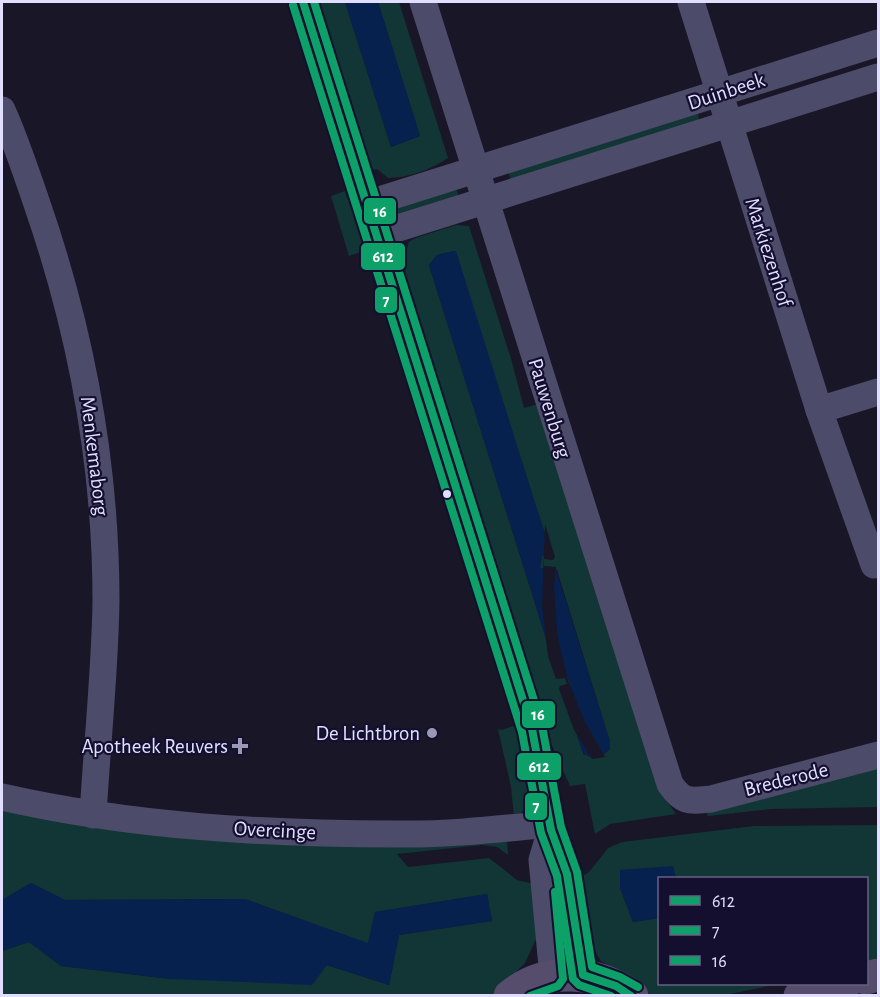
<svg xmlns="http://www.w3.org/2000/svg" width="880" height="997" font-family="'Alegreya Sans',sans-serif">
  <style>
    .green { fill: #123536; fill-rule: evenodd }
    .water { fill: #07214e }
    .pier { fill: #191628 }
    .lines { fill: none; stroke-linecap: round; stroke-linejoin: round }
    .street { stroke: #4c4b69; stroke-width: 27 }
    .primary { stroke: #564d6d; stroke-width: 33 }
    .bus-1-casing { stroke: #140f2f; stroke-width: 12 }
    .bus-2-casing { stroke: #140f2f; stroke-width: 12 }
    .bus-3-casing { stroke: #140f2f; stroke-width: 12 }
    .bus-1 { stroke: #0da069; stroke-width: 8 }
    .bus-2 { stroke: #0da069; stroke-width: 8 }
    .bus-3 { stroke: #0da069; stroke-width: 8 }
    .bus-dot { fill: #e1deff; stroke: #140f2f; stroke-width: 2 }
    .poi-dot { fill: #9b98b4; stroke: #140f2f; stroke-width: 2 }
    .labels { text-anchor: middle; stroke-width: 4.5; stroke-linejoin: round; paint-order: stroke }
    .street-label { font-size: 21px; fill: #e1deff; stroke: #140f2f }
    .poi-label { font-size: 21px; fill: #e1deff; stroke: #140f2f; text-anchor: end }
    .line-badge { stroke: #140f2f; stroke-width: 2 }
    .badge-label { font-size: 16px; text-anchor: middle; font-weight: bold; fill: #fff }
  </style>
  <rect width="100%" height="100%" fill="#191628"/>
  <g class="green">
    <path d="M315,2h30l46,145 29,-11 -42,-134h21l49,156c-16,11 -40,20 -60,20l-11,-9 -9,2z"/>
    <path d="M698,113l1,9 -188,57 -3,-7z"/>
    <path d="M456,188l3,9 -72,24 -4,-11z"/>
    <path d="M345,191l2,7 5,-1 14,45 -4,2 2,7 -15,5 -18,-60z"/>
    <path d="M456,225l13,1 43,136 12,46 14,-4 126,393 12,17 -66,10 -15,10 -10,-50 -15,2 -27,-61 -146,-464 7,-3 5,-16 6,-4zM454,251l98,305h-10l-2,12 17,2 53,172 -26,13 -22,-66 9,-3 -4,-12 -9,3 -129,-412 8,-10z"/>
    <path d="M517,725c6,13 16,66 11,79 -3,7 -8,10 -14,13l-3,-30 -13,-58 3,1z"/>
    <path d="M878,766v41l-107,2 -63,7 -4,-8z"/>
    <path d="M2,806l505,32 1,17 -11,-8 -15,-2 -85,9 11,13 81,-9 28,22 17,4 3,53 -12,26 -33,33 -490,-1v-44l27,-9 32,24 110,13 156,-14 62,20 10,-50 93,-14 -5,-27 -112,18 -7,32 -123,-45 -180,1 -34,-17 -29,17z"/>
    <path d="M878,825v133l-11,3 -1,-83h-190l-4,-11 -51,3 -1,18 13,34 26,-4 1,66h118l-53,11h-72l-11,-5 -41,-29 -15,-23 -7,-60 10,-6 19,-24 14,-6 132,-16z"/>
  </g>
  <g class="water">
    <path d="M345,2h33l42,134 -29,11z"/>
    <path d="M456,251l96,306 -10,-1 -2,12 16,2 54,172v7l-5,5 -16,3 -7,-6 -20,-62 9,-4 -4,-10 -9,2 -129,-412 8,-10z"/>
    <path d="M673,866l3,12h-16l-1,40 -26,4 -13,-34v-18z"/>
    <path d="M31,883l34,17 180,-1 123,44 7,-31 112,-18 5,27 -93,14 -10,50 -62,-20 -15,20 -141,-6 -110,-13 -32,-24 -27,9v-51z"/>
  </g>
  <path class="pier" d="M545,524l10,33 -2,3 -9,-1v7l12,1 -2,19 3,47 11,47 16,40 21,37 -13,2 -18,-29 -15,-41 1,-3 7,-2 -2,-6 -9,1 -8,-23 -6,-50z"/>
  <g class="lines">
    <g class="street">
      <path d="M303,2l229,727 19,101 12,30 4,14 16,101"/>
      <path d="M423,2l247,782c13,19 19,17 41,15l167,-44"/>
      <path d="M691,2l128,408 55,155"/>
      <path d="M2,110c14,31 24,62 35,94 44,127 69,262 69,397 -1,70 -9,144 -13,214"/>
      <path d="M367,204l511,-161"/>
      <path d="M376,235l502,-158"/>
      <path d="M819,410l59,-18"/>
      <path d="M2,797c128,29 262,37 393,37 51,1 104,-5 155,-10"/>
      <path d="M551,830l-9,30 11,117"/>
    </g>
    <g class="primary">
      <path d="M866,978l12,-3"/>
      <path d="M510,996c37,-30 85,-26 122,0"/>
      <path d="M800,996l45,-12"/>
    </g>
    <g class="bus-1-casing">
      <path id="bus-1" d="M303,2l229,727 19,101 16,44 16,101 33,11 15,10"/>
    </g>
    <g class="bus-2-casing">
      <g id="bus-2">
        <path d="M293,5l229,727 19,101 16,43 16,103 6,6 32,11"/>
        <path d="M530,996l28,-10 5,-7 -8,-87"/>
      </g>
    </g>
    <g class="bus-3-casing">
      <path id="bus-3" d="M314,2l228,724 19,101 16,45 15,95 28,10 18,10"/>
    </g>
    <use href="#bus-1" class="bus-1"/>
    <use href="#bus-2" class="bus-2"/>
    <use href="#bus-3" class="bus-3"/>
  </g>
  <circle class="bus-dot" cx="447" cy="494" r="5"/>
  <g class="poi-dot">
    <circle cx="432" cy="733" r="6"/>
    <path d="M237 737h6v6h6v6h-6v6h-6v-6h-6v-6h6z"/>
  </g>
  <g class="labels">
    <g class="street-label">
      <text transform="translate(726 91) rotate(-18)" y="7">Duinbeek</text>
      <text transform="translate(769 252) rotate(72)" y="7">Markiezenhof</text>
      <text transform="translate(550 408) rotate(73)" y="7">Pauwenburg</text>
      <text transform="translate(95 456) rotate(83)" y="7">Menkemaborg</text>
      <text transform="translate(786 779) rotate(-14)" y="7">Brederode</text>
      <text transform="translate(275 830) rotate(3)" y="7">Overcinge</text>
    </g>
    <g class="poi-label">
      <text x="420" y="740">De Lichtbron</text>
      <text x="228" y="753">Apotheek Reuvers</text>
    </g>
  </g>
  <g class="line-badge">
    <rect x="363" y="197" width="34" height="28" rx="6" fill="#0da069"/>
    <rect x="360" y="242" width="46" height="29" rx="6" fill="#0da069"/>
    <rect x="374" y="286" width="24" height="28" rx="6" fill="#0da069"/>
    <rect x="521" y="700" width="35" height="29" rx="6" fill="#0da069"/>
    <rect x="516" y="752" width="46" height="29" rx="6" fill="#0da069"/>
    <rect x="524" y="792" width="24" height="29" rx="6" fill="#0da069"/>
  </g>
  <g class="badge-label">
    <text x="380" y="217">16</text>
    <text x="383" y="262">612</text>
    <text x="386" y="306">7</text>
    <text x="538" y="720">16</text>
    <text x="539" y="772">612</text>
    <text x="536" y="812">7</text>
  </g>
  <rect width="880" height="997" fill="none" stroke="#e1deff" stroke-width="6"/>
  <rect x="658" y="877" width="210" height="108" fill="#140f2f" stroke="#666282" stroke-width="1.5"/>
  <rect x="670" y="896" width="30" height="9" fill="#0da069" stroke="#666282" stroke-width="1.5"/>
  <text x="712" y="907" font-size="18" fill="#e1deff">612</text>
  <rect x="670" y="926" width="30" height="9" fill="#0da069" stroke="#666282" stroke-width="1.5"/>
  <text x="712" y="937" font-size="18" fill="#e1deff">7</text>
  <rect x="670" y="956" width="30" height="9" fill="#0da069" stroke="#666282" stroke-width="1.5"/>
  <text x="712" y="967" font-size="18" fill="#e1deff">16</text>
</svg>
